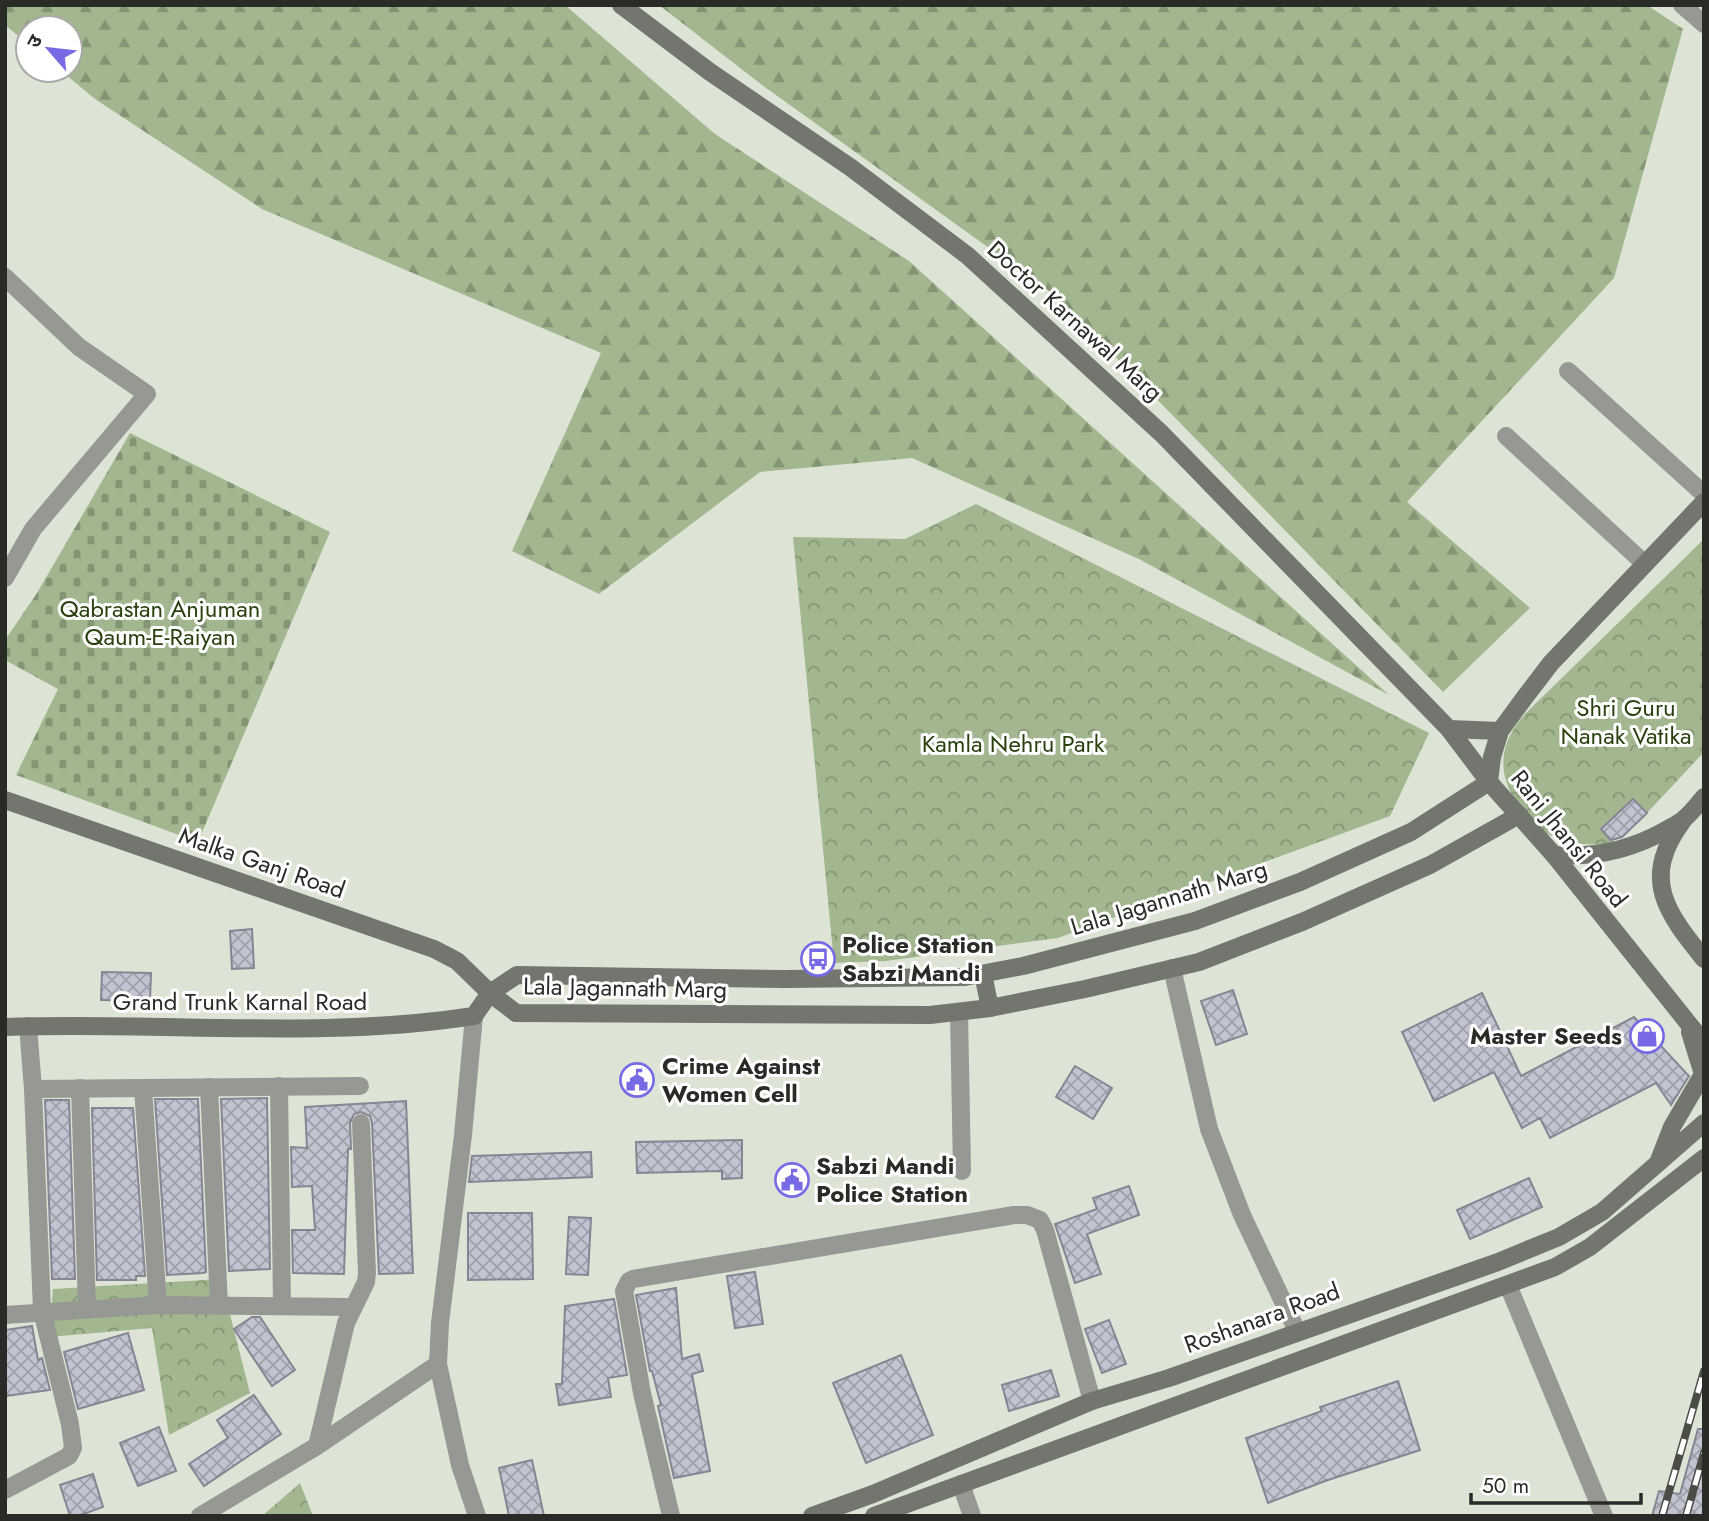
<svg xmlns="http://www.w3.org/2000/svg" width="1709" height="1521" font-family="Jost,'Noto Sans Devanagari',sans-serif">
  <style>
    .forest { fill: url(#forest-firs) }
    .cemetery { fill: url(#cemetery-stones) }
    .park { fill: url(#park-crowns) }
    .building { fill: url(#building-cross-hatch); stroke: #858593; stroke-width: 2 }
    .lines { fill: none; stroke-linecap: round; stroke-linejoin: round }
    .street { stroke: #969993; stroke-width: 18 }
    .secondary { stroke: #72766e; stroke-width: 18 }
    .rail-casing { stroke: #494d46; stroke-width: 8 }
    .rail { stroke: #fff; stroke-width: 5; stroke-dasharray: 16; stroke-linecap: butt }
    .labels { text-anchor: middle; stroke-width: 6; stroke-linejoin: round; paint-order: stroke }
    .street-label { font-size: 24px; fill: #282b26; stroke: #fff }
    .park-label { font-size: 24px; fill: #2b400f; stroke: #fff }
    .poi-label { font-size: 24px; font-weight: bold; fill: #282b26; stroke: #fff; text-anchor: start }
  </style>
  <defs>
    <pattern id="forest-firs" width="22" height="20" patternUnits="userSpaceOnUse" patternTransform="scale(1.75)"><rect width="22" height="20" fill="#a2b78f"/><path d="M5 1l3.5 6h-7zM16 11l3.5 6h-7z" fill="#849575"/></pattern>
    <pattern id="cemetery-stones" width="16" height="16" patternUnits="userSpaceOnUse" patternTransform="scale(1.75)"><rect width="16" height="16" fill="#a2b78f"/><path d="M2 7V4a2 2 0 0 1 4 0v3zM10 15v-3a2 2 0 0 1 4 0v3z" fill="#849575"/></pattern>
    <pattern id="park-crowns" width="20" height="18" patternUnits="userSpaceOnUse" patternTransform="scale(1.75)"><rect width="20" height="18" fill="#a2b78f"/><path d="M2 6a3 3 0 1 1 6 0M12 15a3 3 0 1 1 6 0" fill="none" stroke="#849575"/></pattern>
    <pattern id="building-cross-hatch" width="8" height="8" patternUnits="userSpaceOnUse" patternTransform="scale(1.75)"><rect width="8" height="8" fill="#c3c4d2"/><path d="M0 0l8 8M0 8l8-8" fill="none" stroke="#9e9faa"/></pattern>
  </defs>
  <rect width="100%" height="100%" fill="#dde4d6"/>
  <g class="forest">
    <path d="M5,5h560l150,129 194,127 480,434 -250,-136 -227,-101 -152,14 -161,122 -87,-43 89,-198 -339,-144 -167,-110 -35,-29h10v-42h-42v16l-23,-19z"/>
    <path d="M659,5h988l36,24 -69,249 -207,224 123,106 -87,84 -387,-396 -294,-211z"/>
  </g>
  <path class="cemetery" d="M130,433l200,99 -132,310 -182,-67 42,-86 -53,-29v-20l32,-47z"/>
  <g class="park">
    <path d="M976,504l453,229 -39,83 -332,122 -172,23 -52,2 -41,-426 112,2z"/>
    <path d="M1704,539v213l-57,61 -14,-14 -31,30 13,14c-22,2 -43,3 -63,-7 -11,-4 -20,-15 -28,-24 -29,-34 -27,-69 3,-100z"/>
    <path d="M221,1279l29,114 -81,42 -17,-107 -103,9 4,-48z"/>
    <path d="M300,1483l13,33h-51z"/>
  </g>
  <g class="building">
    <path d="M1633,799l14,14 -25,24 -11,3 -10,-11z"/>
    <path d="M252,929l2,39 -22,1 -2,-38z"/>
    <path d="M102,972l49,1 -1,28 -49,-1z"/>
    <path d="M1233,990l14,44 -31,11 -15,-44z"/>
    <path d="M1482,993l39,83 113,-59 55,59 -18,29 -15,-22 -106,55 -10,-20 -18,10 -28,-56 -60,29 -32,-69z"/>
    <path d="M1075,1066l37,22 -19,31 -37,-22z"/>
    <path d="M267,1098l3,171 -41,2 -8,-172z"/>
    <path d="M155,1099h43l8,173 -3,1 -36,2z"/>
    <path d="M45,1100h24l6,179h-23z"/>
    <path d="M406,1101l7,172 -34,1 -7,-151 -2,-7 -9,-4 -7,2 -4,9 1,26h-3l-4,125 -51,-1 -1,-43h23l-3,-44 -20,1 -1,-40 16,1 -2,-41z"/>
    <path d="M92,1108h41l12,168h-9v4h-39z"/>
    <path d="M742,1140v38l-20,1v-8l-85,2 -1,-31z"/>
    <path d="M591,1152l1,25 -123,5 3,-26z"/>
    <path d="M1529,1178l13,29 -72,32 -13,-29z"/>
    <path d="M1129,1186l10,29 -52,19 14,40 -26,9 -20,-59 42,-15 -4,-11z"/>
    <path d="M468,1213h64l1,66 -65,1z"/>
    <path d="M569,1217l22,1 -3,57 -22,-1z"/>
    <path d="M755,1272l8,52 -28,4 -8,-52z"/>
    <path d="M676,1288l6,71 17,-5 4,17 -11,3 18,97 -36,7 -16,-72 3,-1 -9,-34h-2l-14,-76z"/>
    <path d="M614,1299l13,76 -19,3 3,19 -52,8 -3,-21h6l3,-78z"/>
    <path d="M252,1317h8l35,53 -23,16 -38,-57z"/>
    <path d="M1109,1320l17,44 -24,9 -17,-44z"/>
    <path d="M32,1326l6,34 4,-2 8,32 -45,6v-66z"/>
    <path d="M128,1333l16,57 -66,19 -14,-57z"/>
    <path d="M901,1355l32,80 -67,28 -33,-80z"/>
    <path d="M1051,1370l8,26 -50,15 -7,-26z"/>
    <path d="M1398,1381l22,69 -95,31 -57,22 -22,-65 76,-27 -2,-4z"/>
    <path d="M254,1395l27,39 -77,52 -15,-22 39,-26 -11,-18z"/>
    <path d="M159,1427l17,44 -38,15 -18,-43z"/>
    <path d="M1698,1429h6v87h-52l7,-25 21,3z"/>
    <path d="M532,1460l12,56h-35l-10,-48z"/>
    <path d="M93,1474l10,33 -25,9h-8l-10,-31z"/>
  </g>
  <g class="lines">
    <g class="street">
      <path d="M1682,5l22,19"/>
      <path d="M5,277l74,70 68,47 -114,135 -28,49"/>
      <path d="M1568,371l136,123"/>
      <path d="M1506,436l139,128"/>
      <path d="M1172,968l37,161 33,86 55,116"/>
      <path d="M959,1012l3,159"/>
      <path d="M279,1086l3,219"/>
      <path d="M209,1087l10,218"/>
      <path d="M80,1088l7,221"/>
      <path d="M143,1088l15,217"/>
      <path d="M33,1089l327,-3"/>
      <path d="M1508,1285l96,231"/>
      <path d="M5,1315l153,-10 194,2"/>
      <path d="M438,1364l2,-41 23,-188 11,-119"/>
      <path d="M317,1446l29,-123 20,-41 1,-9 -6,-150"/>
      <path d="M961,1484l11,32"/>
      <path d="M5,1490l64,-34 4,-8 -3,-24 -28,-113 -9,-222 -5,-63"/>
      <path d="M200,1516l117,-70 121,-82 22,101 17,51"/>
      <path d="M671,1516l-29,-123 -18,-102 5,-10 4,-2 381,-64h13l13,5 5,10 47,171"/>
    </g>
    <g class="secondary">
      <path d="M621,5l89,67 140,95 118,89 194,178 287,295 40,53 65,73 150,188"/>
      <path d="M1449,729l51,2"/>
      <path d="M1489,782l3,-25 8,-26 25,-34 26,-34 153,-161"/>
      <path d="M5,800l429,149 23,12 33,32 26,20 414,2 60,-7 95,-19 114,-27 103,-40 128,-57 89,-50"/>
      <path d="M1682,822c-42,57 -15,91 22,137"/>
      <path d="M1554,855c41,3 77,-5 112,-25 7,-4 14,-7 19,-12 7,-6 13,-14 19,-21"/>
      <path d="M983,974l7,34"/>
      <path d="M5,1027c156,-6 314,13 469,-11l16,-23 27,-18 269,4 179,-2 58,-11 172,-45 105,-39 111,-50 78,-50"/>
      <path d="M1658,1163l14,-36 31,-53 -13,-42"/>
      <path d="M812,1516l61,-22 219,-93 77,-23 329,-116 61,-25 43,-25 102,-89"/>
      <path d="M874,1516l681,-249 35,-20 114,-89"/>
    </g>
    <g class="rail-casing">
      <g id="rail">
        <path d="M1662,1516l42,-145"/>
        <path d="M1686,1516l18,-63"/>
      </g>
    </g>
    <use href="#rail" class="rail"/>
  </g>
  <defs>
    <g id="bus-ring" transform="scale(1.75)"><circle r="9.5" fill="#fff" stroke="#786ae5" stroke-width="1.5"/><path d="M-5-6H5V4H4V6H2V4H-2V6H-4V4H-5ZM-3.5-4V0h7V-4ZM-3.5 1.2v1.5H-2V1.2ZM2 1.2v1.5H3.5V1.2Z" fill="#786ae5"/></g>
    <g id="shop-ring" transform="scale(1.75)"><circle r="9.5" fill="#fff" stroke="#786ae5" stroke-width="1.5"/><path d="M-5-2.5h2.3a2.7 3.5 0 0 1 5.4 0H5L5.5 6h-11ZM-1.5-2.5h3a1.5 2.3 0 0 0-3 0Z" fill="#786ae5"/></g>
    <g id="civic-ring" transform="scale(1.75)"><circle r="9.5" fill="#fff" stroke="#786ae5" stroke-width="1.5"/><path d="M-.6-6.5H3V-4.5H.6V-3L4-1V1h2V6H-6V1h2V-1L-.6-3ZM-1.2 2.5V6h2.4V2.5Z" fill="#786ae5"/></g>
  </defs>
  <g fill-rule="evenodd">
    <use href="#bus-ring" x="818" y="959"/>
    <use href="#shop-ring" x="1647" y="1036"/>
    <use href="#civic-ring" x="637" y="1080"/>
    <use href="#civic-ring" x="792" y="1180"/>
  </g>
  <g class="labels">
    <g class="street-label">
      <text transform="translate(1075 321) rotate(42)" y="8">Doctor Karnawal Marg</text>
      <text transform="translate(1569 839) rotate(51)" y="8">Rani Jhansi Road</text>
      <text transform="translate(262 863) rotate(19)" y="8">Malka Ganj Road</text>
      <text transform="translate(1169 898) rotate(-17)" y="8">Lala Jagannath Marg</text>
      <text transform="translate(625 988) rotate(1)" y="8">Lala Jagannath Marg</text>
      <text x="240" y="1010">Grand Trunk Karnal Road</text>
      <text transform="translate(1262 1318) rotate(-20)" y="8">Roshanara Road</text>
    </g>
    <g class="park-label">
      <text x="160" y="617">Qabrastan Anjuman<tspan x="160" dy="28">Qaum-E-Raiyan</tspan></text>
      <text x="1626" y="716">Shri Guru<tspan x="1626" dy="28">Nanak Vatika</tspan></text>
      <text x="1013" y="752">Kamla Nehru Park</text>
    </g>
    <g class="poi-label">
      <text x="842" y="953">Police Station<tspan x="842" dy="28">Sabzi Mandi</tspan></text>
      <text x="1622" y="1044" text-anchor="end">Master Seeds</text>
      <text x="662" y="1074">Crime Against<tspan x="662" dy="28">Women Cell</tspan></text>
      <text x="816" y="1174">Sabzi Mandi<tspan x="816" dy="28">Police Station</tspan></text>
    </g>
  </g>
  <rect width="1709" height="1521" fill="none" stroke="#282b26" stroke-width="14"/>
  <g transform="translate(49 49) rotate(298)"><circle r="33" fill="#ffffff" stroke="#a9aaa8" stroke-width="2"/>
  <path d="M0-5L12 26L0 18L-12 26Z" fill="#786ae5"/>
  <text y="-10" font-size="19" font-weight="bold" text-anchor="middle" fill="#282b26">उ</text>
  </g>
  <path d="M1471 1493v10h170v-10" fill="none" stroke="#282b26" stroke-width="3.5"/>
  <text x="1482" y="1493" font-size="21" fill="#282b26" stroke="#ffffff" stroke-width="5" paint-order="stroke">50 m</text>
</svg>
